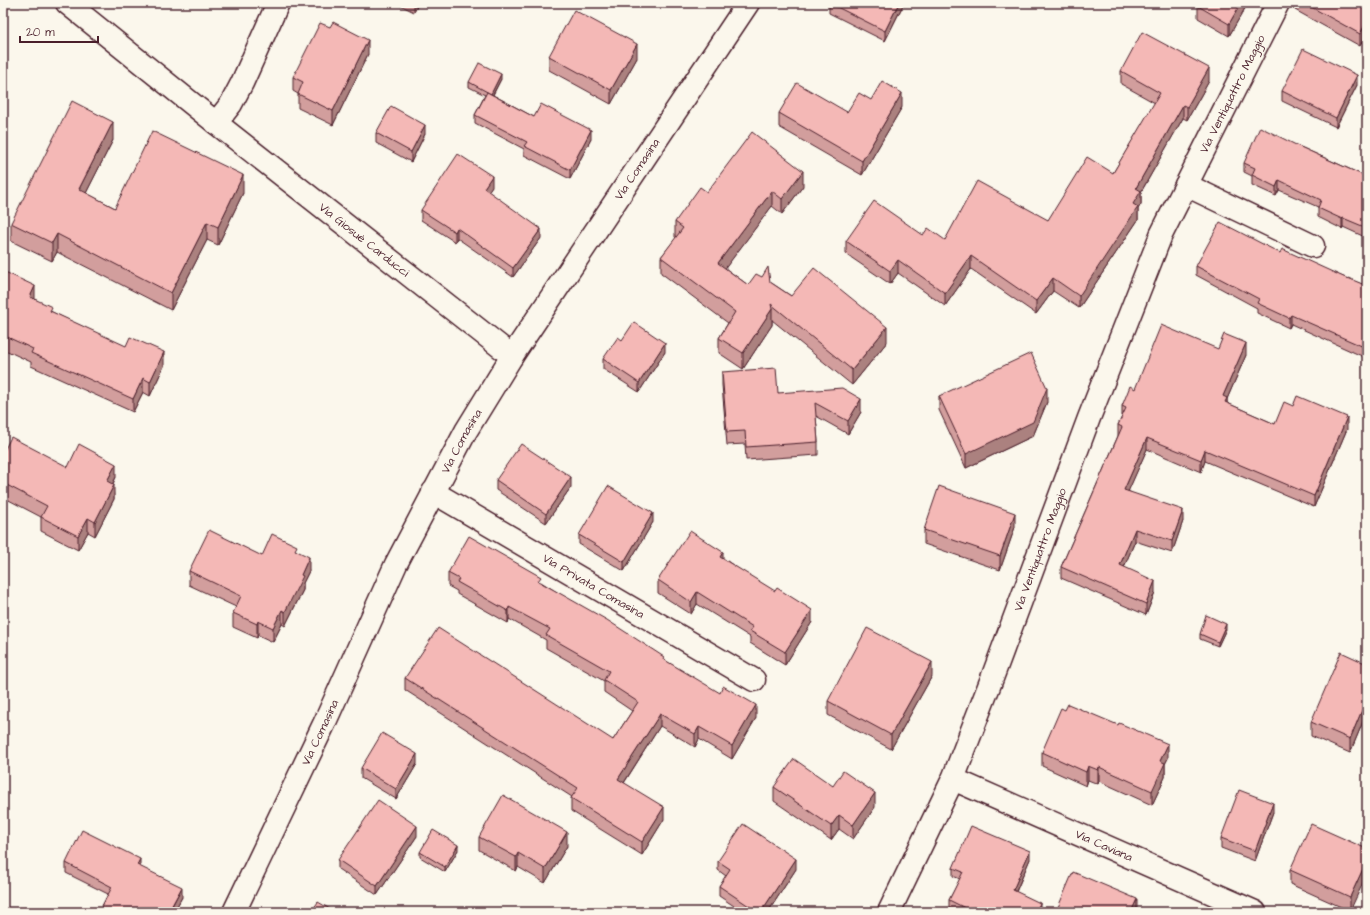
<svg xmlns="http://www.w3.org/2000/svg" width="1370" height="915" font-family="'Architects Daughter',sans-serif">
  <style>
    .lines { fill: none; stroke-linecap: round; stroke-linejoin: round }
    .minor-casing { stroke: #4a1f2b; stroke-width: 25 }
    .minor { stroke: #fbf7ec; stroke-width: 22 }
    .wall { fill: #d29e9d; stroke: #4a1f2b }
    .shaded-wall { fill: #ab817f; stroke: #4a1f2b }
    .building { fill: #f4b8b6; stroke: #4a1f2b }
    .labels { text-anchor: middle; stroke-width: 3.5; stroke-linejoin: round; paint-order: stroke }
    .street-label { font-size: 12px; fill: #4a1f2b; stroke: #fbf7ec }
  </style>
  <rect width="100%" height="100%" fill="#fbf7ec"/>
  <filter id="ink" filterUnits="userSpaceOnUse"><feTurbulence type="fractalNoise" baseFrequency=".025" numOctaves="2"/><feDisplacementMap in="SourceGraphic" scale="8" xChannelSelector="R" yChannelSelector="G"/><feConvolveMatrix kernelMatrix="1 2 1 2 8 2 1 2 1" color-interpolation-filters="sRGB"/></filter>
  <g filter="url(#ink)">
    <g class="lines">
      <g class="minor-casing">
        <g id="minor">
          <path id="s1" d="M67,3l149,120 296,233"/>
          <path d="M216,123l15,-19 11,-21 36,-80"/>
          <path d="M1186,185l127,61"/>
          <path id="s2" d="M433,492l321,188"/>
          <path id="s3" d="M953,779l302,133"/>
          <path id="s4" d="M234,912l91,-190 71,-158 70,-133 46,-75 236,-353"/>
          <path id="s5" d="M889,912l64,-133 38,-98 98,-263 72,-183 117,-232"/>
        </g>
      </g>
      <use href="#minor" class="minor"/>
    </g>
    <g class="wall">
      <path d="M396,3h23l-5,9z"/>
      <path d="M829,3h75l-19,38 -56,-28z"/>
      <path d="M1248,3l-19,33 -31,-18v-12z"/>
      <path d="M1295,3h72v30l-7,13 -65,-36z"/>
      <path d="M368,54l-35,71 -35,-17v-14l-5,-3v-14z"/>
      <path d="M549,56l88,2 -26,46 -62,-34z"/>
      <path d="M1121,71l88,10 -22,39 -4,-2 -42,74v12l-3,5v11l-59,88 -26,-17 -17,23 -65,-45 -26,37 -47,-33 -8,11 -44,-30v-13l77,-6 22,5 103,-20 65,-47 42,-70 -34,-19z"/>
      <path d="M501,79l-8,16 41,22 57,22 -21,40 -46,-24v-6l-49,-26v-8l10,-20 -16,-8v-5z"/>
      <path d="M1357,85l-21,42 -54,-26v-10z"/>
      <path d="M902,107l-40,68 -83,-48v-14l68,-1z"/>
      <path d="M376,133l49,1 -14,28 -35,-19z"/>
      <path d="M113,140l-27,53 29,15 128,-15 -25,52 -11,-5 -36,70 -114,-58 -5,9 -41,-20v-18z"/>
      <path d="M1296,145l71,32v61l-24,-11 -1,2 -24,-12v-10l-39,-17 -3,6 -24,-11v-9l-8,-4v-9z"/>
      <path d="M492,186l-4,5 53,47 -28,39 -56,-39 -2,4 -34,-22v-10z"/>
      <path d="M803,186l-21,28 -10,-8 -47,62 23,17 22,-3 21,14 96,46 -35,43 -80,-65v5l-29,44 -24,-16v-15l9,-15 -67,-50v-16l15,-19 -1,-1v-15l32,-30z"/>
      <path d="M1280,253l87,33 -3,71 -73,-33 -2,4 -32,-15v-5l-61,-33v-9z"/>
      <path d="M3,271l32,28 17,13 112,54 -14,30 -7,-4 -10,20 -102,-46v-4l-28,-13z"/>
      <path d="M622,340l43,12 -26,40 -36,-23v-10z"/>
      <path d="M1246,355l-19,44v4l48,21 72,5 -33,78 -109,-46 -4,11 -54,-23 -19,42 55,30 -11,32 -37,-12 -11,26 31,25 -9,23 -85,-37v-11l57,-131v-11l4,-8v-11l13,-17z"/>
      <path d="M722,372l56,21 83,19 -13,22 -32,-18 2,26v13l-72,5 -1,-16 -18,1 -5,-60z"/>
      <path d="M939,396l108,6 -14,34 -67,32 -27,-58z"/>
      <path d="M3,453l65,14 48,10 -3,7 1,15 -19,37 -7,-4 -10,18 -37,-19v-14l-38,-20z"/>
      <path d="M496,480l75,7 -25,36 -50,-33z"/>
      <path d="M653,522l-29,49 -45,-27v-9z"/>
      <path d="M1015,527l-15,43 -76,-26v-14z"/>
      <path d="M297,551l12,20 -6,12v7l-18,36 -3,-2 -9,18 -15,-7 -1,3 -24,-11v-14l3,-6 -47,-22v-14l73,-15z"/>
      <path d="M723,558l89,64 -27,43 -35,-22v-6l-53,-33 -6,10 -33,-21v-13z"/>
      <path d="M448,573l93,9 215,136 -24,41 -33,-20 -4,8 -35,-21 -36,57 40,36 -22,36 -71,-44v-13l1,-1 -167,-107v-12l208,62 19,-29 -28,-19v-11l-58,-33v-8l-37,-21 -1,4 -51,-29v-3l-9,-5z"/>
      <path d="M1226,629l-8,17 -18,-7v-5z"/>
      <path d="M1367,664v48l-17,41 -39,-17v-14z"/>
      <path d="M932,676l-41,73 -63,-34v-14z"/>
      <path d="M1042,752l126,6 -3,6v13l-13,28 -53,-24 -1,3 -10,-4 -2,6 -44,-20z"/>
      <path d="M417,764l-21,35 -35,-21v-10z"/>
      <path d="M833,786l42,21 -22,32 -14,-10 -8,11 -57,-39v-14z"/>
      <path d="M1273,812l-18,49 -34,-13v-10z"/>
      <path d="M417,836l-40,59 -39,-26v-9z"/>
      <path d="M479,837l88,9 -22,37 -27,-16 -2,4 -37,-21z"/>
      <path d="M1367,849l-17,62 -60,-27v-14z"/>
      <path d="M458,850l-13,22 -25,-15v-5z"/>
      <path d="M1030,859l-14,33 24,19v1h-83l-8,-4v-8l11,-21 -7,-3v-8z"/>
      <path d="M718,861l78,8 -28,43h-25l-24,-16v-10l7,-10 -8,-6z"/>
      <path d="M66,863l74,4 42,30 -8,15h-75l9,-18 -42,-21z"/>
    </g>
    <g class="shaded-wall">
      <path d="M414,3h5l-5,9z"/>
      <path d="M899,3h5l-19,38v-10z"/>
      <path d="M1241,3h7l-19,33v-12z"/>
      <path d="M1367,21v12l-7,13v-12z"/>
      <path d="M368,40v14l-35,71v-14z"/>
      <path d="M637,44v14l-26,46v-14z"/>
      <path d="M1209,68v13l-22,39v-13z"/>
      <path d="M501,74v5l-10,19v-4z"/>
      <path d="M1357,75v10l-21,42v-9z"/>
      <path d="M902,93v14l-40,68v-14z"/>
      <path d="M1183,105v13l-42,74v12l-3,5v11l-59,88v-12l54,-92 3,-16z"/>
      <path d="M113,122v18l-34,67v-18z"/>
      <path d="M425,125v9l-14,28v-10z"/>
      <path d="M591,130v9l-21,40v-9z"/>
      <path d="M803,171v15l-21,28v-15z"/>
      <path d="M243,175v18l-25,52v-18z"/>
      <path d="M492,176v10l-8,12v-10z"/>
      <path d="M1279,180v10l-3,6v-9z"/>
      <path d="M772,191v15l-54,72v-15z"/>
      <path d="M1343,218v9l-1,2v-10z"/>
      <path d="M207,222v18l-36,70v-17z"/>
      <path d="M457,228v10l-2,4v-10z"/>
      <path d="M541,229v9l-28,39v-9z"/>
      <path d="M57,234v18l-5,9v-18z"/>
      <path d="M971,256v13l-26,37v-13z"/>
      <path d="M898,260v13l-8,11v-13z"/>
      <path d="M1053,278v13l-17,23v-13z"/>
      <path d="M35,286v13l-5,-2z"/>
      <path d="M772,309v16l-29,44v-16z"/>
      <path d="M1291,315v9l-2,4v-10z"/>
      <path d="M887,327v15l-35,43v-15z"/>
      <path d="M1367,340v10l-3,7v-10z"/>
      <path d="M665,343v9l-26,40v-9z"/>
      <path d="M1246,343v12l-19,44v11l-4,-14z"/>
      <path d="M164,352v14l-14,30v-14z"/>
      <path d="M143,378v14l-10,20v-13z"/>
      <path d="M1047,388v14l-14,34 -67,32v-14z"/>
      <path d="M861,399v13l-13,22v-13z"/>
      <path d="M1347,417v12l-33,78v-11z"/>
      <path d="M1147,438v11l-23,52v-11z"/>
      <path d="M1205,450v11l-4,11v-12z"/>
      <path d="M116,464v13l-9,18v-14z"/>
      <path d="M571,477v10l-25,36v-9z"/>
      <path d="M114,485v14l-19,37v-14z"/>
      <path d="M1183,510v11l-11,32v-12z"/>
      <path d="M653,513v9l-29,49v-9z"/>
      <path d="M1015,513v14l-15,43v-14z"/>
      <path d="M88,518v14l-10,18v-14z"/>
      <path d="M1135,529v12l-15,36v-12z"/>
      <path d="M723,552v12l-3,-7z"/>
      <path d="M309,557v14l-6,12v7l-18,36v-14l16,-37z"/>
      <path d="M1155,581v11l-9,23v-11z"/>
      <path d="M697,592v12l-6,10v-12z"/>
      <path d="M509,607v12l-1,4v-12z"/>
      <path d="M282,610v14l-9,18v-14z"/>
      <path d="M812,610v12l-27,43v-13z"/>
      <path d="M258,621v14l-1,3v-14z"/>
      <path d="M1226,624v5l-8,17v-4z"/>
      <path d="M932,662v14l-41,73v-14z"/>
      <path d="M1367,698v14l-17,41v-14z"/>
      <path d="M756,705v13l-24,41v-13z"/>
      <path d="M660,714v12l-42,66v-13z"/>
      <path d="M699,727v12l-4,8v-13z"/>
      <path d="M1168,744v14l-3,6v13l-13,28v-14l8,-30z"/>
      <path d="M417,754v10l-21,35v-10z"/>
      <path d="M1088,766v14l-2,6v-14z"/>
      <path d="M1099,767v14l-1,3v-14z"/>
      <path d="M875,793v14l-22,32v-14z"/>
      <path d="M1273,803v9l-18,49v-10z"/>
      <path d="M664,807v12l-22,36v-13z"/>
      <path d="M839,815v14l-8,11v-14z"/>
      <path d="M417,826v10l-40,59v-9z"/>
      <path d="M567,832v14l-22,37v-14z"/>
      <path d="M458,845v5l-13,22v-5z"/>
      <path d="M1030,851v8l-17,39v-8z"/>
      <path d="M518,853v14l-2,4v-14z"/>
      <path d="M140,859v10l-3,-4z"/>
      <path d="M796,859v10l-28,43h-7z"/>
      <path d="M1367,860v14l-17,37v-14z"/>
      <path d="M4,866v9l-1,3v-10z"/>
      <path d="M182,887v10l-8,15h-5z"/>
      <path d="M1137,899v9l-2,4h-4z"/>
      <path d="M1040,903v9h-4z"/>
      <path d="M158,906v6h-3z"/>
    </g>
    <g class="building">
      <path d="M829,3h70l-14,28z"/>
      <path d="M1200,3h41l-12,21 -31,-18z"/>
      <path d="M1304,3h63v18l-7,13z"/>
      <path d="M574,10l63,34 -26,46 -62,-34z"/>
      <path d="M333,22l35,18 -35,71 -35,-17 5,-12 -10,-5 27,-54 10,4z"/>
      <path d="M1142,32l67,36 -22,39 -4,-2 -47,83 5,3 -8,13 5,3 -59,89 -26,-18 -17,23 -65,-45 -26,37 -47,-33 -8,11 -44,-30 28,-40 49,34 5,-7 17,12 32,-59 71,39 39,-63 26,16 47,-80 -39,-22z"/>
      <path d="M1303,49l54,26 -21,43 -54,-27z"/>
      <path d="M479,63l22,11 -10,20 -22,-12z"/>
      <path d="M882,81l20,12 -40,68 -83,-48 18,-30 50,29 12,-19 12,7z"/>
      <path d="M487,92l47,25 7,-13 50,26 -21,40 -46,-24 3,-4 -52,-27z"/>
      <path d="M72,101l41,21 -34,67 36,19 37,-77 91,44 -25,52 -11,-5 -36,71 -114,-59 -5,9 -41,-20z"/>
      <path d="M391,106l34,19 -14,27 -35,-19z"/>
      <path d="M1260,127l36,18 71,32v51l-24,-10 -1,1 -24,-11 3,-8 -42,-20 -3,7 -24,-12 3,-7 -11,-5z"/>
      <path d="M752,132l51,39 -21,28 -10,-8 -54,72 30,22 8,-11 6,3 6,-10 2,15 21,14 23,-28 73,59 -35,43 -81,-66 1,5 -29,44 -24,-15 16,-26 -74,-55 22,-29 -8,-6 25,-35 7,5z"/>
      <path d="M458,154l34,22 -8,12 57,41 -28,39 -56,-40 -2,4 -34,-22z"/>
      <path d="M1220,222l60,31 2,-4 66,30v-1l19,8v54l-3,7 -73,-32 -2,3 -32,-15 2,-4 -63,-33z"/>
      <path d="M3,271l32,15 -5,11 22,10 -2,4 76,35 4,-9 34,15 -14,30 -7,-4 -10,21 -102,-46 2,-4 -30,-14z"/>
      <path d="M634,322l31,21 -26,40 -36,-24 15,-22 4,3z"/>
      <path d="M1161,325l57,24 6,-15 22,9 -23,53 4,2 -2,4 50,22 9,-22 9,4 4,-10 50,21 -33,79 -109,-46 -4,10 -54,-22 -23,52 59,20 -11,31 -37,-12 -15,36 35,16 -9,23 -85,-37 61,-140 -4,-2 8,-17 -4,-2 8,-20 5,3z"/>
      <path d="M1031,353l16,35 -14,34 -67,32 -27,-58z"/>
      <path d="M776,368l2,25 64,-5 19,11 -13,22 -33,-18 3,39 -72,5 -1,-16 -18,1 -5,-60z"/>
      <path d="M11,437l57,30 11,-23 37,20 -9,17 7,4 -19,37 -7,-4 -10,18 -37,-19 6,-11 -44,-23v-30z"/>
      <path d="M521,444l50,33 -25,37 -50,-34z"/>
      <path d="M608,486l45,27 -29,49 -45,-27z"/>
      <path d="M939,486l76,27 -15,43 -76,-26z"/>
      <path d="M209,530l53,26 10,-22 25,12 -2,4 14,7 -8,18 2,1 -18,36 -3,-2 -9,18 -15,-7 -1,3 -24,-11 8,-17 -52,-25z"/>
      <path d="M690,531l33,21 -3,5 55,34 2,-3 35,22 -27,42 -35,-21 3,-4 -56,-35 -6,10 -33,-22z"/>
      <path d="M469,536l72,41 -3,4 69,39 57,37 -1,2 57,34 3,-7 33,19 -24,41 -33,-19 -4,7 -35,-20 -42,65 46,28 -22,35 -71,-44 7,-10 -173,-110 33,-50 175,112 25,-38 -34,-22 5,-9 -63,-36 4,-6 -41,-22 -1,4 -51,-29 2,-3 -11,-6z"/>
      <path d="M1206,615l20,9 -8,18 -18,-8z"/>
      <path d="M867,628l65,34 -41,73 -63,-34z"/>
      <path d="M1341,652l26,12v34l-17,41 -39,-17z"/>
      <path d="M1068,704l50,21 1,-2 49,21 -8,17 5,2 -13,28 -53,-24 -1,3 -10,-4 -2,6 -44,-20 19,-44 4,2z"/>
      <path d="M382,733l35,21 -21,35 -35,-21z"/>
      <path d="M794,759l39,27 10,-15 32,22 -22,32 -14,-10 -8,11 -57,-39z"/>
      <path d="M1239,790l34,13 -18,48 -34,-13z"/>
      <path d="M503,795l64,37 -22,37 -27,-16 -2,4 -37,-20z"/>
      <path d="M378,800l39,26 -40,60 -39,-26z"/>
      <path d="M743,824l53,35 -35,53h-3l-39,-26 11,-17 -12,-8z"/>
      <path d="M1311,824l56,25v11l-17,37 -60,-27z"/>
      <path d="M971,826l59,25 -17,39 27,13 -4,9h-63l-24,-12 14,-28 -10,-4z"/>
      <path d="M82,830l58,29 -3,6 45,22 -13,24 -11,-5 -3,6h-56l13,-25 -46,-24z"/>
      <path d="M433,830l25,15 -13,22 -25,-15z"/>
      <path d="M1073,872l64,27 -6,13h-75z"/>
      <path d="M318,902l17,10h-24z"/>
    </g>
  </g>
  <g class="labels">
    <g class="street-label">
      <text dy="4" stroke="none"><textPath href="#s5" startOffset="888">Via Ventiquattro Maggio</textPath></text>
      <text dy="4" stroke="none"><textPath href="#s4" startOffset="847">Via Comasina</textPath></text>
      <text dy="4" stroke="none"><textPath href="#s1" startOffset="380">Via Giosuè Carducci</textPath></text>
      <text dy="4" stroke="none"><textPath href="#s4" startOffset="523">Via Comasina</textPath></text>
      <text dy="4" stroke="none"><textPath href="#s5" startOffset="393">Via Ventiquattro Maggio</textPath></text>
      <text dy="4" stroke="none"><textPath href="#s2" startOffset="186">Via Privata Comasina</textPath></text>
      <text dy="4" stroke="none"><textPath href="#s4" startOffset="199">Via Comasina</textPath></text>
      <text dy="4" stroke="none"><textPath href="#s3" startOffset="165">Via Caviana</textPath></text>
    </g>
  </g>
  <rect width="1370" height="915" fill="none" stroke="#fbf7ec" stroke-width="16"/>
  <rect x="8" y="8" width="1354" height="899" fill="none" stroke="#4a1f2b" stroke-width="1.5" filter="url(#ink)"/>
  <path d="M20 36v6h78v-6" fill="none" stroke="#4a1f2b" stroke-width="2"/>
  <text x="26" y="36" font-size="12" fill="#4a1f2b" stroke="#fbf7ec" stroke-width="3" paint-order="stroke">20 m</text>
</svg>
